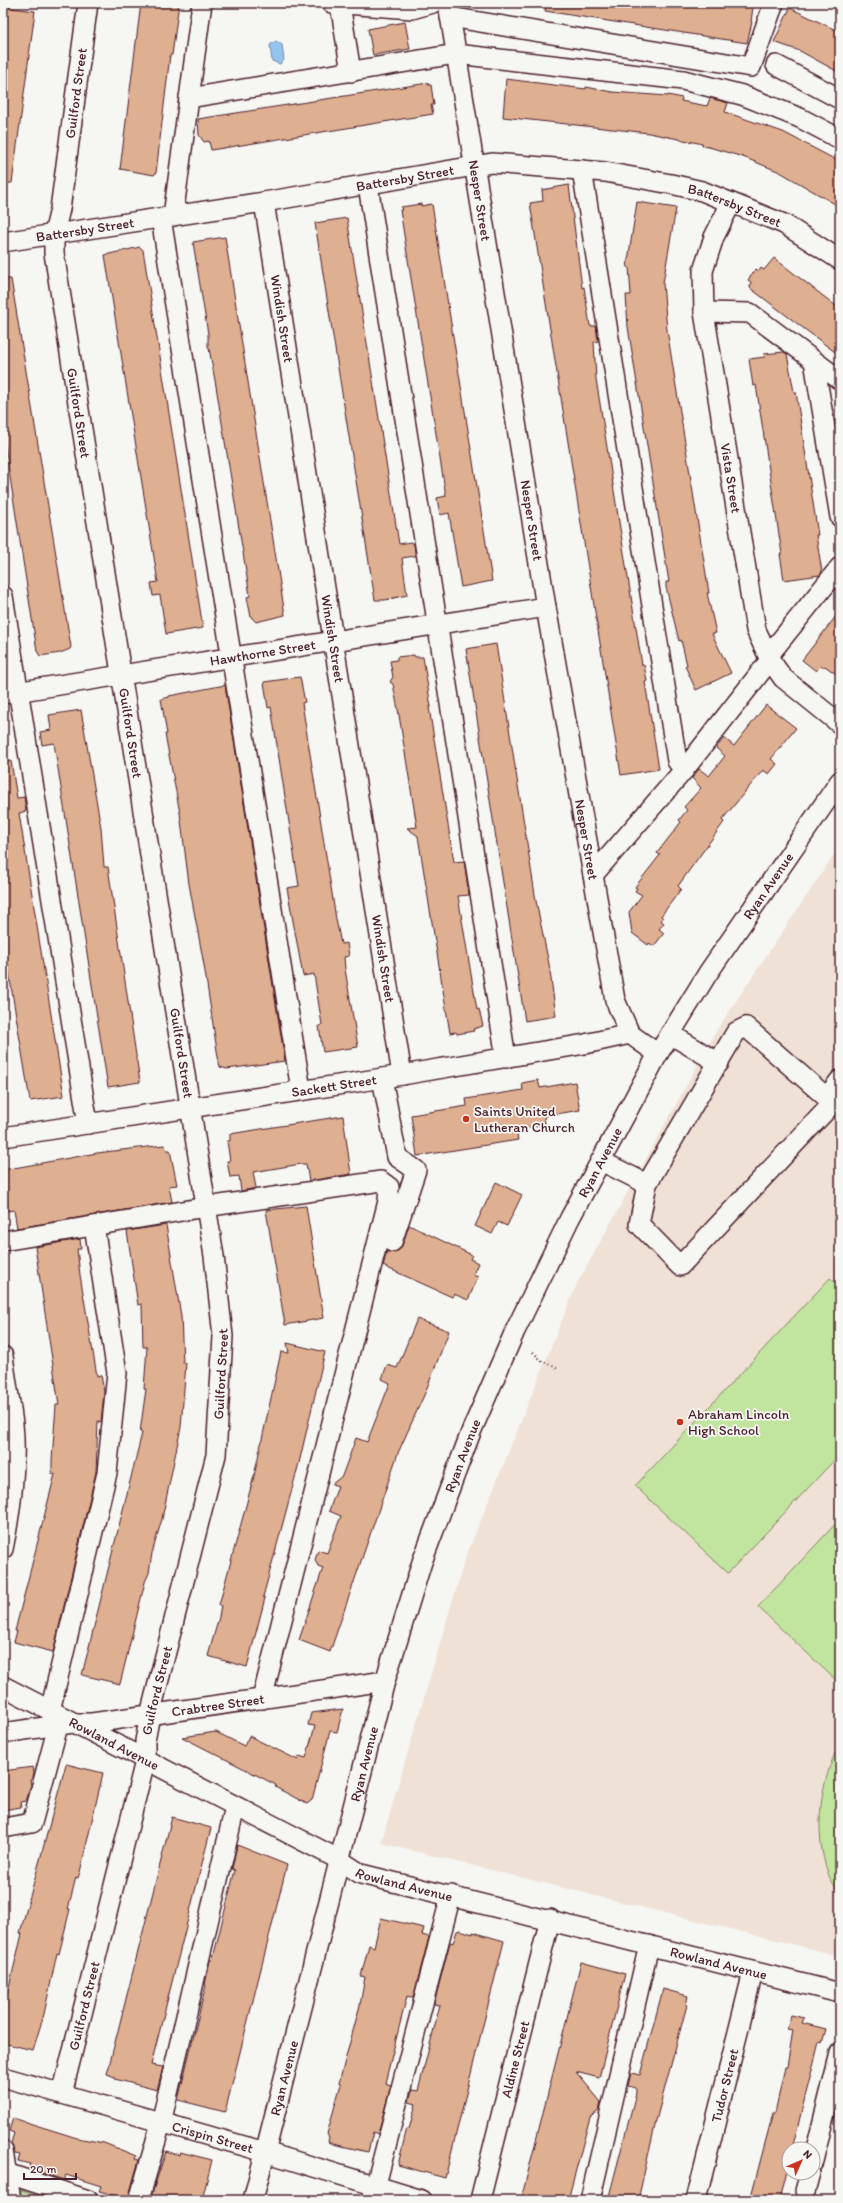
<svg xmlns="http://www.w3.org/2000/svg" width="843" height="2203" font-family="Itim,sans-serif">
  <style>
    .built { fill: #efe1d5 }
    .green { fill: #c1e59f; stroke: #868265 }
    .water { fill: #93c4ef; stroke: #7682a1 }
    .building { fill: #dfaf91; stroke: #4a1f2b }
    .lines { fill: none; stroke-linecap: round; stroke-linejoin: round }
    .minor-casing { stroke: #4a1f2b; stroke-width: 22 }
    .path { stroke: #4a1f2b; stroke-width: 2.5; stroke-dasharray: 1 3; stroke-linecap: butt }
    .minor { stroke: #f6f6f2; stroke-width: 19 }
    .poi-dot { fill: #c8321e; stroke: #f6f6f2; stroke-width: 1.5 }
    .labels { text-anchor: middle; stroke-width: 3.5; stroke-linejoin: round; paint-order: stroke }
    .street-label { font-size: 14px; fill: #4a1f2b; stroke: #f6f6f2 }
    .poi-label { font-size: 14px; fill: #4a1f2b; stroke: #f6f6f2; text-anchor: start }
  </style>
  <rect width="100%" height="100%" fill="#f6f6f2"/>
  <filter id="ink" filterUnits="userSpaceOnUse"><feTurbulence type="fractalNoise" baseFrequency=".025" numOctaves="2"/><feDisplacementMap in="SourceGraphic" scale="8" xChannelSelector="R" yChannelSelector="G"/><feConvolveMatrix kernelMatrix="1 2 1 2 8 2 1 2 1" color-interpolation-filters="sRGB"/></filter>
  <g filter="url(#ink)">
    <path class="built" d="M840,846v1110l-459,-113 84,-284 111,-273 142,-258z"/>
    <g class="green">
      <path d="M830,1278l10,9v167l-112,119 -93,-87z"/>
      <path d="M840,1519v165l-82,-77z"/>
      <path d="M840,1743v151c-4,-7 -10,-14 -12,-21 -15,-41 -8,-92 12,-130z"/>
      <path d="M21,2190l27,10h-27z"/>
    </g>
    <path class="water" d="M276,41l6,4 2,15 -4,4 -8,-3 -2,-16z"/>
    <g class="building">
      <path d="M141,3h38l-7,52h-2l-14,118 -2,2 -34,-6z"/>
      <path d="M546,3h85l13,3v-3h89l20,4 -2,15h1l-5,21 -202,-32z"/>
      <path d="M3,7l32,4 -23,172h-9z"/>
      <path d="M790,8l50,24v41l-40,-22 -26,-9z"/>
      <path d="M405,22l5,27 -37,6 -5,-26z"/>
      <path d="M506,79l80,10v-2l26,5 56,4v-1l14,3 -1,3 26,5 3,-8 18,5 -3,9 58,20 57,30v45l-60,-35 -37,-15 -41,-12 1,-1 -54,-11 -146,-16z"/>
      <path d="M428,83v2h3l3,20h-3l2,9 -222,36 -2,-9 -5,1 -5,-7 -1,-16z"/>
      <path d="M569,185l13,103 2,-1 6,39h6l2,15 -4,1 2,37 46,286h2l3,16 -2,1 14,87 -38,6 -91,-572 13,-2 -1,-11z"/>
      <path d="M637,202l39,6 -13,75 4,47 42,263h-2l9,40 -4,1 19,39 -35,17 -11,-24 2,-1 -6,-25 -2,1 -13,-54v-5h3l-41,-255 -2,-32h5l-2,-28h-2z"/>
      <path d="M421,204v2l11,-2 60,377 -31,6 -12,-74 -9,2 -3,-17 9,-2 -46,-286h2l-1,-3z"/>
      <path d="M347,218l52,326 12,-2 3,2 1,8v4l-13,2 5,37 -22,5h-10l-60,-377z"/>
      <path d="M225,237l60,378 -29,7 -5,-5 -4,-20 3,-1 -34,-210 -7,-38h-1v-14l-15,-92z"/>
      <path d="M140,247l3,3 9,56 51,322 -37,6 -6,-39 -7,1 -2,-13 7,-1 -53,-327z"/>
      <path d="M774,258l66,51v36l-5,7 -85,-64 1,-6 -3,-2 8,-11 3,2 2,-3 3,2z"/>
      <path d="M3,279h8l60,368 -1,2 -10,4 -20,3 -3,-5 -32,-206h-2z"/>
      <path d="M784,352l3,2 7,38h2l22,143h-2l6,37 -2,3 -36,5 -4,-26h2l-26,-169 -3,1 -4,-27 16,-2 -1,-3z"/>
      <path d="M840,611v66l-15,-11 -2,2 -2,-2 -5,5 -14,-11z"/>
      <path d="M496,644l40,257 13,63 7,52 -31,5 -59,-372z"/>
      <path d="M414,655l1,2h8l8,50h-2l2,13 23,142 10,-1 5,34 -11,1 19,114 2,-1 4,17 -10,3 1,2 -17,3 -1,-2 -6,1 -2,-12 -30,-185 -11,-8 10,-1 -18,-112 -6,-31 -3,-2 3,-5 -3,-16 7,-1v-3z"/>
      <path d="M300,677l5,25 -3,1 34,216 5,25 6,-1 2,13 -5,1 1,12 13,78 -35,5 -4,-26 3,-1 -8,-51 -11,2 -16,-88 12,-2 -28,-179 -3,1 -4,-26z"/>
      <path d="M225,685l60,376 -58,8 -7,-2 -2,-10 -14,-92 -15,-81 -9,-71 -15,-79h2l-6,-35 8,-2v-1z"/>
      <path d="M766,705l30,23 -25,31 6,5 -8,10 -6,-4 -41,50 2,2 -46,64 3,3 -20,27 2,2 -2,3 3,2 -5,6 5,4 -10,13 -5,-3 -1,2 -16,-12 -3,-21 13,-17 -7,-4 2,-3 -2,-1 25,-32 -3,-2 24,-31 -2,-2 8,-10 -3,-3 17,-19 -9,-10 7,-9 10,7 16,-20 -9,-8 8,-10 10,8z"/>
      <path d="M81,710l20,118 3,39h4l32,215 -32,5 -54,-344 -12,2 -2,-13 11,-2 -2,-15z"/>
      <path d="M11,761l6,37 7,-1 2,14 -7,2 45,283 -34,5 -27,-164v-175z"/>
      <path d="M538,1080l2,8 35,-6 5,28 -36,6 1,8 -29,6 2,10 -101,16 -6,-41 56,-9 -1,-7 57,-9 -1,-7z"/>
      <path d="M343,1116l8,58 -42,7 -3,-17h-5l-48,8 3,16 -15,3 -2,-15 -9,1 -3,-16h3l-3,-20h3v-7z"/>
      <path d="M164,1145l3,5h3l7,35 -8,1 3,16 -155,26 -3,-18 -6,1 -5,-41 94,-17z"/>
      <path d="M496,1182l26,13 -15,31 -9,-4 -6,12 -17,-8z"/>
      <path d="M306,1206l18,112 -39,7 -19,-115z"/>
      <path d="M166,1225l15,91 2,47h3l-5,64 -19,92 -10,34 -3,20 -4,9 -25,102 -38,-9 60,-242 -2,-1 6,-43h-2l3,-42h-4l-1,-43 -4,1 -11,-74z"/>
      <path d="M409,1225l63,30 -2,4 8,4 -5,12 5,2 -10,23 -14,-6 -2,3 -69,-31 4,-15 8,2 7,-7z"/>
      <path d="M80,1239l1,10h-4l3,26 17,101 4,-1 3,17 -3,30 -3,-1 -2,51 -43,180 -39,-10 3,-11h-2l40,-157h-3v-14l4,-55h3l-24,-158z"/>
      <path d="M417,1319l32,12 -24,62 -27,60 -68,199 -31,-12 24,-72 -5,-2 -3,-6 3,-10 9,3 14,-37 -12,-5 9,-25 -6,-2 10,-8 14,-38 11,4 23,-59 -8,-4 5,-14 10,3z"/>
      <path d="M287,1343l38,9 -26,111 -36,134 2,1 -18,69 -39,-11 11,-39 2,-11 -2,-1 35,-129 27,-124 8,1z"/>
      <path d="M343,1709l-6,23 -7,-1 -18,69 -5,4 -32,-17 1,-2 -94,-48 34,-5 28,14 5,-10 49,24 1,-4 7,2 9,-32 -7,-1 3,-12z"/>
      <path d="M66,1764l37,9 -23,99 -2,6 -2,-1 -8,32h2l-11,45 -2,-1 -13,61 -11,36 -30,-7v-32l19,-77 -2,-1z"/>
      <path d="M33,1767l1,6 -2,7h-2l1,5 -5,16 -6,1 1,5 -18,3v-39z"/>
      <path d="M172,1817l39,11 -59,233 -1,4 12,2 -6,23 -42,-11v-2l-8,-3z"/>
      <path d="M237,1845l50,20 -62,247 -47,-12 28,-115h-1l5,-25h2l3,-10 20,-80 -3,-1z"/>
      <path d="M381,1918l43,10 -2,7 7,2 -16,61 -6,-2 -22,87 6,2 -13,49 -5,-2 -5,20 -35,-8 -5,-2 1,-5 -2,-3 14,-50 -2,-1 21,-78 5,-28 -4,-1 8,-31 5,2z"/>
      <path d="M460,1930l13,4v-2l31,9 -59,237 -47,-13 9,-37 2,1 7,-25 -7,-2 3,-12 6,1 22,-86 -6,-1 16,-62 3,1 4,-12z"/>
      <path d="M581,1962l44,12 -26,104 -23,-6 25,30 -2,9 -9,6 -22,83h-47z"/>
      <path d="M663,1989l25,7 -2,9h1l-30,112 -19,83h-30l28,-107v-5l-8,-2 3,-13 9,2z"/>
      <path d="M791,2015l13,3 -2,5 24,6 -4,14 -3,-1 -27,107h-3v14l-9,37h-30l23,-87h2l10,-46h2l6,-37 -6,-1z"/>
      <path d="M13,2118l64,20 27,5 32,13 -1,3 4,1 -11,39 -29,-8 2,-5 -35,-11 -2,5 -35,-11 1,-5 -12,-3 2,-6 -5,-1 -4,-11 3,-10 -5,-2z"/>
      <path d="M166,2151l13,4 1,-3 32,8 -10,40h-52z"/>
    </g>
    <g class="lines">
      <g class="minor-casing">
        <g id="minor">
          <path d="M332,3l80,6 21,-6"/>
          <path id="s1" d="M448,3l98,604 47,268 22,125 15,34"/>
          <path d="M340,4l11,68"/>
          <path d="M450,17l301,50 23,-64"/>
          <path d="M776,65l64,34"/>
          <path d="M189,98l267,-44 227,26 59,15 58,23 40,21"/>
          <path d="M582,170l95,591 7,9"/>
          <path d="M368,185l138,873"/>
          <path id="s2" d="M264,202l138,873"/>
          <path id="s3" d="M731,203l-17,34 -11,34 1,41 52,318 14,30 13,18 57,46"/>
          <path d="M173,216l29,-213"/>
          <path d="M161,218l140,872"/>
          <path id="s4" d="M3,242l261,-40 228,-39 113,9 66,12 31,7 82,33 56,36"/>
          <path d="M704,312l46,1 90,67"/>
          <path d="M814,361l26,156"/>
          <path d="M3,596l85,528"/>
          <path d="M768,656l72,-89"/>
          <path id="s5" d="M3,694l543,-87"/>
          <path d="M593,875l91,-105 86,-110"/>
          <path d="M746,1027l87,76 -153,163 -41,-42 8,-40 89,-152z"/>
          <path d="M670,1034l49,29"/>
          <path d="M382,1078l15,79 19,13 -24,72"/>
          <path d="M827,1097l13,-17"/>
          <path id="s6" d="M3,1137l399,-62 183,-31 45,-10 28,20"/>
          <path d="M601,1161l46,23"/>
          <path d="M3,1241l203,-34 175,-26 8,6 -1,14 -126,498"/>
          <path d="M3,1356c3,23 7,45 10,68 4,38 -2,88 -10,125"/>
          <path id="s7" d="M3,1686l335,173 23,15 479,119"/>
          <path d="M50,1711l57,-238 10,-100 -23,-147"/>
          <path id="s8" d="M3,1733l70,-10h19l293,-42"/>
          <path d="M3,1828l29,-5 26,-97"/>
          <path id="s9" d="M3,2077l262,75 157,48"/>
          <path id="s10" d="M62,2094l83,-333v-20l5,-26 66,-260 7,-119 -9,-80 -160,-1003v-19l6,-25 28,-206"/>
          <path d="M3,2151l8,49"/>
          <path d="M813,2161l27,-108"/>
          <path d="M6,2173l82,27"/>
          <path d="M805,2191l5,-18"/>
          <path d="M139,2200l22,-77 74,-316"/>
          <path id="s11" d="M253,2200l132,-519 37,-119 49,-130 44,-101 55,-113 88,-164 50,-81 132,-192"/>
          <path d="M372,2200l79,-305"/>
          <path id="s12" d="M480,2200l70,-281"/>
          <path d="M590,2200l59,-255"/>
          <path id="s13" d="M696,2200l57,-228"/>
        </g>
      </g>
      <path class="path" d="M533,1352l9,9 16,7"/>
      <use href="#minor" class="minor"/>
    </g>
  </g>
  <g class="poi-dot">
    <circle cx="466" cy="1119" r="4"/>
    <circle cx="680" cy="1422" r="4"/>
  </g>
  <g class="labels">
    <g class="street-label">
      <text dy="5" stroke="none"><textPath href="#s10" startOffset="2035">Guilford Street</textPath></text>
      <text dy="5" stroke="none"><textPath href="#s4" startOffset="407">Battersby Street</textPath></text>
      <text dy="5" stroke="none"><textPath href="#s1" startOffset="200">Nesper Street</textPath></text>
      <text dy="5" stroke="none"><textPath href="#s4" startOffset="743">Battersby Street</textPath></text>
      <text dy="5" stroke="none"><textPath href="#s4" startOffset="83">Battersby Street</textPath></text>
      <text dy="5" stroke="none"><textPath href="#s2" startOffset="118">Windish Street</textPath></text>
      <text transform="translate(79 413) rotate(81)" y="5">Guilford Street</text>
      <text dy="5" stroke="none"><textPath href="#s3" startOffset="283">Vista Street</textPath></text>
      <text dy="5" stroke="none"><textPath href="#s1" startOffset="524">Nesper Street</textPath></text>
      <text dy="5" stroke="none"><textPath href="#s2" startOffset="442">Windish Street</textPath></text>
      <text dy="5" stroke="none"><textPath href="#s5" startOffset="263">Hawthorne Street</textPath></text>
      <text transform="translate(131 733) rotate(81)" y="5">Guilford Street</text>
      <text dy="5" stroke="none"><textPath href="#s1" startOffset="848">Nesper Street</textPath></text>
      <text dy="5" stroke="none"><textPath href="#s11" startOffset="1422">Ryan Avenue</textPath></text>
      <text dy="5" stroke="none"><textPath href="#s2" startOffset="766">Windish Street</textPath></text>
      <text transform="translate(182 1053) rotate(81)" y="5">Guilford Street</text>
      <text dy="5" stroke="none"><textPath href="#s6" startOffset="335">Sackett Street</textPath></text>
      <text dy="5" stroke="none"><textPath href="#s11" startOffset="1098">Ryan Avenue</textPath></text>
      <text dy="5" stroke="none"><textPath href="#s10" startOffset="739">Guilford Street</textPath></text>
      <text dy="5" stroke="none"><textPath href="#s11" startOffset="774">Ryan Avenue</textPath></text>
      <text dy="5" stroke="none"><textPath href="#s10" startOffset="415">Guilford Street</textPath></text>
      <text dy="5" stroke="none"><textPath href="#s8" startOffset="217">Crabtree Street</textPath></text>
      <text dy="5" stroke="none"><textPath href="#s7" startOffset="125">Rowland Avenue</textPath></text>
      <text dy="5" stroke="none"><textPath href="#s11" startOffset="450">Ryan Avenue</textPath></text>
      <text dy="5" stroke="none"><textPath href="#s7" startOffset="449">Rowland Avenue</textPath></text>
      <text dy="5" stroke="none"><textPath href="#s7" startOffset="773">Rowland Avenue</textPath></text>
      <text dy="5" stroke="none"><textPath href="#s10" startOffset="91">Guilford Street</textPath></text>
      <text dy="5" stroke="none"><textPath href="#s12" startOffset="145">Aldine Street</textPath></text>
      <text dy="5" stroke="none"><textPath href="#s11" startOffset="126">Ryan Avenue</textPath></text>
      <text dy="5" stroke="none"><textPath href="#s13" startOffset="118">Tudor Street</textPath></text>
      <text dy="5" stroke="none"><textPath href="#s9" startOffset="218">Crispin Street</textPath></text>
    </g>
    <g class="poi-label">
      <text x="474" y="1116">Saints United<tspan x="474" dy="16">Lutheran Church</tspan></text>
      <text x="688" y="1419">Abraham Lincoln<tspan x="688" dy="16">High School</tspan></text>
    </g>
  </g>
  <rect width="843" height="2203" fill="none" stroke="#f6f6f2" stroke-width="16"/>
  <rect x="8" y="8" width="827" height="2187" fill="none" stroke="#4a1f2b" stroke-width="1.5" filter="url(#ink)"/>
  <g transform="translate(801 2161) rotate(45)"><circle r="19" fill="#f6f6f2" stroke="#b1a0a2"/>
  <path d="M0-3L7 15L0 10L-7 15Z" fill="#c8321e"/>
  <text y="-6" font-size="11" font-weight="bold" text-anchor="middle" fill="#4a1f2b">N</text>
  </g>
  <path d="M24 2173v6h52v-6" fill="none" stroke="#4a1f2b" stroke-width="2"/>
  <text x="30" y="2173" font-size="12" fill="#4a1f2b" stroke="#f6f6f2" stroke-width="3" paint-order="stroke">20 m</text>
</svg>
